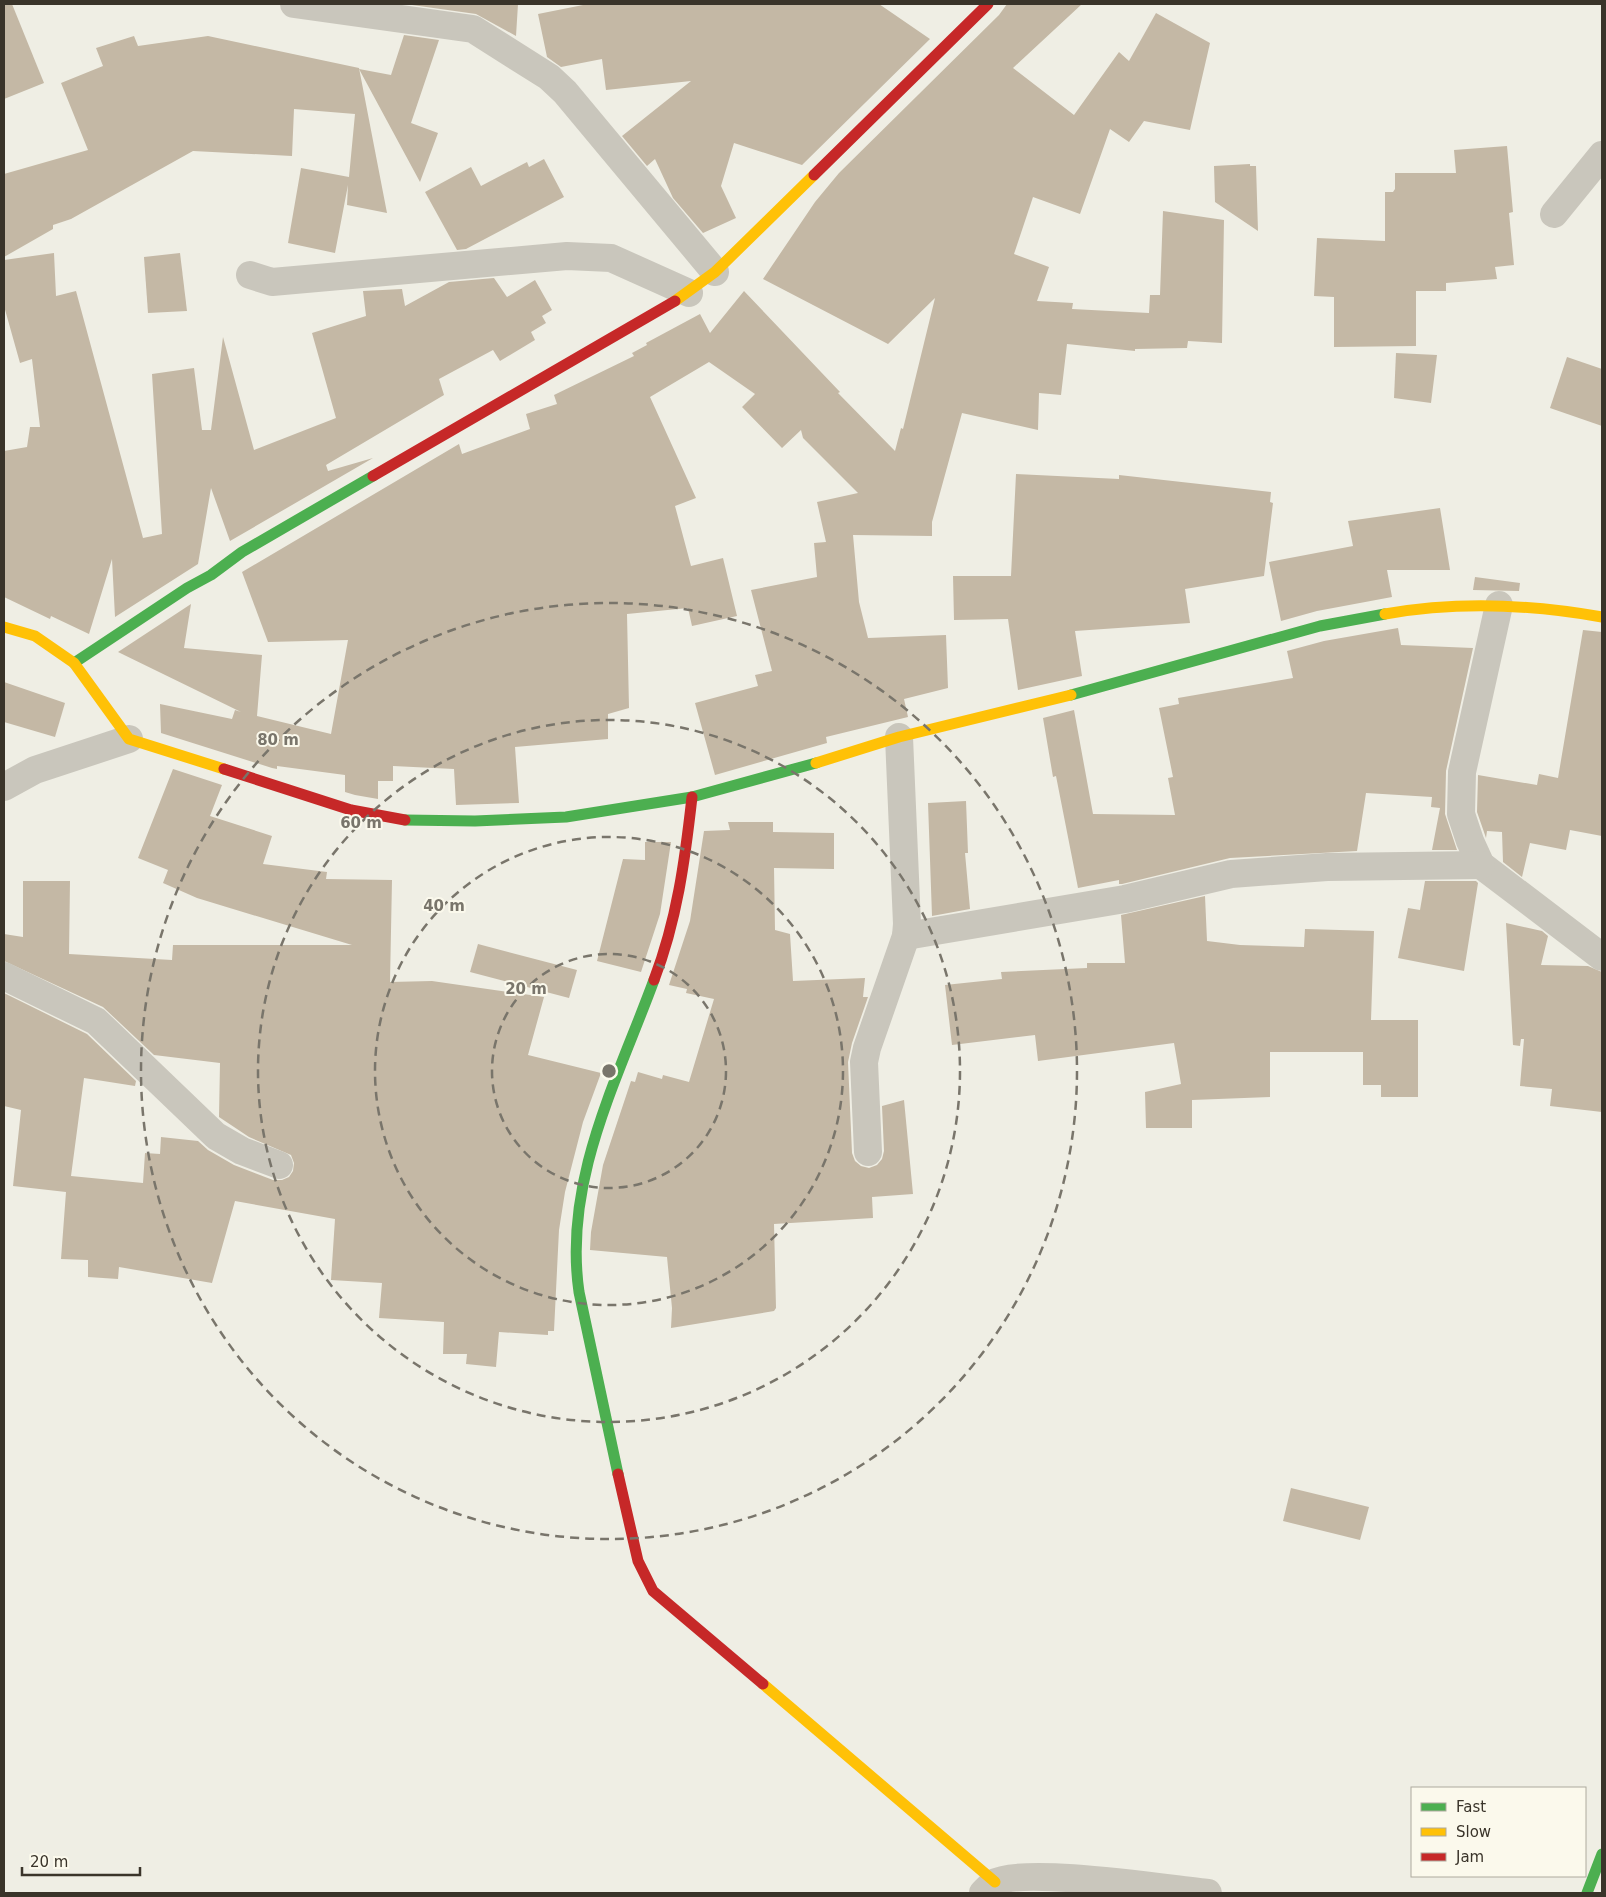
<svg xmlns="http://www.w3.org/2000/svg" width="1606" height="1897" font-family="'DejaVu Sans',sans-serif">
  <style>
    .building { fill: #c4b8a5 }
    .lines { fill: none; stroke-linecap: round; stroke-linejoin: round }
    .street { stroke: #c9c6bc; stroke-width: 28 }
    .fast { stroke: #4caf50; stroke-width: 11 }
    .slow { stroke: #ffc107; stroke-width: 11 }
    .jam { stroke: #c62828; stroke-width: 11 }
    .ring { fill: none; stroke: #79756b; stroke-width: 2.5; stroke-dasharray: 9 6 }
    .centre { fill: #79756b; stroke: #fbf9ec; stroke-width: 2.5 }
    .ring-label { font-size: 15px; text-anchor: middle; font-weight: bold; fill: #79756b; stroke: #fbf9ec; stroke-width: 4; stroke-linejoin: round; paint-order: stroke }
  </style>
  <rect width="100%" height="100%" fill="#efeee4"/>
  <g class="building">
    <path d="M4,4h8l32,79 -40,16z"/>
    <path d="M405,4h113l-2,32 -40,-22z"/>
    <path d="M588,4h291l51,35 -128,126 -68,-22 -13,43 15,32 -33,15 -30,-35 -18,-39 -8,7 -25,-30 69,-55 -85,9 -4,-31 -41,8 -14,-10 -9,-43z"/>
    <path d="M1007,4h75l-69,64 61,47 45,-63 10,9 27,-48 54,30 -20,87 -46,-9 -15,21 -19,-13 -30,85 -47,-17 -19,57 35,13 -12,34 36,2 -1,6 77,4 1,-18h10l3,-84 61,9 -2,123 -34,-2 -1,7 -52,1v2l-68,-7 -6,51 -22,-2 -1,37 -76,-17 -30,109v14l-79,-1 6,67 9,36 78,-3 2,53 -44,11 4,18 -82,20 1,6 -112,32 -20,-72 63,-17 -3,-11 17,-4 -21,-81 66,-13 -3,-34 12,-1 -9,-40 41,-9 -55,-55 -2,-8 -19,18 -40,-41 13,-13 -46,-32 -59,35 46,101 -21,8 16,60 32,-8 14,58 -45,10 -4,-18 -61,6 2,94 -21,6v25l-93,8 4,56 -63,2 -2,-36 -61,-3v15h-15v18l-23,-4 -10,-3v-17l-68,-9v3l-5,-1 -111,-35 -1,-29 72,15 3,-9 6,2 -123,-60 73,-48 -7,44 78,7 -5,61 74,18 17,-94 -80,2 -26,-70 217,-128 3,10 68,-25 -4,-15 31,-10 -3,-9 80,-39 -2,-3 15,-8 -1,-2 54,-29 10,19 34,-42 96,101 -2,1 57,58 6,-23 2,1 32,-131 -47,46 -125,-65 52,-77 24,-29 160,-158z"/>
    <path d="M404,35l35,5 -28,83 27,10 -18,49 -61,-113 32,6z"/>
    <path d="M134,36l4,10 70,-10 151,32 28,145 -40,-8 1,-20 -13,68 -47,-10 13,-75 48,9 6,-63 -61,-5 -2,47 -99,-5 -122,68 -18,6v4l-49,28v-83l84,-24 -27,-67 42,-17 -7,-18z"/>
    <path d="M1507,146l6,66 -4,1 5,52 -19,2 2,12 -51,4v8h-30v55l-82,1v-50l-20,-1 3,-58 68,3v-49h8l2,-3v-16h61l-2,-23z"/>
    <path d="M544,159l20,38 -98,52 -9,1 -32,-58 46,-25 10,19 46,-24 2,5z"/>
    <path d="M1250,164v2h6l2,65 -43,-29 -1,-36z"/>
    <path d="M54,253l2,43 20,-5 67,247 19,-4 -10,-160 42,-6 8,62h9l12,-93 31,113 82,-32 -24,-85 54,-17 -3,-25 39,-2 3,17 44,-24 45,-4 13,19 28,-17 17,30 -10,6 4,7 -15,9 4,8 -35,21 -7,-11 -54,29 5,16 -118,70 2,6 45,-13 -143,83 -19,-53 -13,76 -83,53 -3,-58 -23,75 -38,-18 -1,3 -46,-22v-146l23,-4 3,-20h10l-8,-68 -12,4 -16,-57v-46z"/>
    <path d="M180,253l7,58 -39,2 -4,-56z"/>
    <path d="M1396,353l41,2 -6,48 -37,-5z"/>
    <path d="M1567,357l35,12v57l-52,-18z"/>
    <path d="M1016,474l103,5v-4l152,17 -1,10 3,1 -9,73 -79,13 5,34 -115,8 7,45 -64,14 -10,-71 -54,1 -1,-44h58z"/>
    <path d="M1440,508l10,62h-63l5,27 -75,14 -36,10 -12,-59 84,-16 -5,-25z"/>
    <path d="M1475,577l45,6 -1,8 -46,-1z"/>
    <path d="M1398,628l3,17 72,3 -27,123 -1,43 12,36h-25l8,-42 -9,-1 1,-10 -66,-4 -9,58 -127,7 -108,26h-3v-4l-41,8 -22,-112 -3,1 -10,-59 31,-8 19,104 82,1 -7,-37 5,-1 -14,-69 20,-4 -1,-6 115,-20 -6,-27 37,-10z"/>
    <path d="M1583,630l19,2v204l-32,-6 -4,20 -36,-7 -8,34 -19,-15 -1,-30 -15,-1 -1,7 -1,-3 -8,-23 1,-37 59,10 2,-11 19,4z"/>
    <path d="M4,682l61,21 -10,34 -51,-15z"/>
    <path d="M173,769l49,16 -12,31 62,20 -9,28 64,8 -1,7 66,1 -2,102 42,-1 112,16 -16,58 73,18 -18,49 -18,70 -6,38 -5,101h-6v4l-49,-3 -3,35 -30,-3 1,-10h-24l1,-32 -65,-4 3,-35 -51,-3 4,-61 -100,-18 -23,82 -93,-16 -1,12 -30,-2v-17l-27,-1 5,-67 -53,-6 8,-76 -17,-4v-113l83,41 49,47 -1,5 -51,-8 -13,98 72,7 2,-30 15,1 1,-17 37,4 10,9 26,15 39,15h9l7,-3 4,-6 1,-8 -3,-8 -42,-18 -30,-20 1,-54 -66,-8 -51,-48 -99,-46v-27l19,3v-56h47l-1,73 103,6 1,-15h179l-155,-47 -34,-15 5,-13 -30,-12z"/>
    <path d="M966,801l2,52h-3l5,56 -38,7 -4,-113z"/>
    <path d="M728,822h45v10l61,1v36l-60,-1 1,62 15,4 3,47 72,-3 -2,19h5l-16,46 -4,19 4,91 3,8 6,5 8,2 8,-3 5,-6 2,-8 -2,-45 22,-6 9,94 -41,3 1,21 -99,6 2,84 -2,3 -103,17 1,-20 -5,-51 -77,-7 1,-18 12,-67 28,-84 4,1 3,-10 24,7 1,-4 26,7 25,-83 -28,-6 1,-4 -18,-4 21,-64 14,-90 26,-1z"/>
    <path d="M645,842h26l-11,72 -19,58 -44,-11 26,-102 22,1z"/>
    <path d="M1425,881h51l2,2 -14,88 -66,-13 10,-50 12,2z"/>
    <path d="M1205,896l2,45 33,4 64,2 1,-18 69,2 -3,89h47v77h-37v-12h-18v-33h-93v45l-78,3v28h-46l-1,-36 36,-8 -7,-41 -136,18 -3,-26 -83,10 -7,-60 57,-6 -1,-7 86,-4v-5h38l-4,-48z"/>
    <path d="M1506,923l36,8 6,5 -7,29 47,1 14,6v140l-52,-6 2,-17 -32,-3 4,-47h-3l-1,7 -7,-1z"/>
    <path d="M478,944l99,26 -8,28 -99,-26z"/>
    <path d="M1291,1488l78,19 -9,33 -77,-19z"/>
  </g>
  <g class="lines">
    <g class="street">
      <path d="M294,4l179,25 76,48 16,15 150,180"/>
      <path d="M1554,214l48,-59"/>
      <path d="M250,275l22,7 295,-26 44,2 78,35"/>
      <path d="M1499,605l-37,167 -1,42 9,27 11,24 121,92"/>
      <path d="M4,787l31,-17 94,-31"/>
      <path d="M906,936l219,-37 106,-25 96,-7 154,-2"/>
      <path d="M4,976l92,45 120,115 26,15 37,14"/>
      <path d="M868,1152l-4,-90 3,-14 39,-112 1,-12 -8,-187"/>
      <path d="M983,1893c3,-3 7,-8 11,-10 28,-17 175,6 214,10"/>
    </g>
    <g class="fast">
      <path d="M74,663l113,-75 24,-13 31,-23 131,-76"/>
      <path d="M1071,695l249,-69 65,-12"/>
      <path d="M405,820l70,1 91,-4 126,-20 124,-34"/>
      <path d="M618,1474l-39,-182c-16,-111 38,-211 75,-312"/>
      <path d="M1587,1893l15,-39"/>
    </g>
    <g class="slow">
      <path d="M675,301l40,-29 99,-97"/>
      <path d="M1385,614c73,-13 144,-10 217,3"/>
      <path d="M4,627l31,9 39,27 55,76 95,30"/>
      <path d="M816,763l83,-26 172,-42"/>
      <path d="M763,1684l232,198"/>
    </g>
    <g class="jam">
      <path d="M814,175l174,-171"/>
      <path d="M373,476l302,-175"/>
      <path d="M224,769l127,41 54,10"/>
      <path d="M654,980c23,-60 31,-120 38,-183"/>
      <path d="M618,1474l20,87 15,30 110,93"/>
    </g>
  </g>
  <g class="ring">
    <circle cx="609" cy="1071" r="117"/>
    <circle cx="609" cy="1071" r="234"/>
    <circle cx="609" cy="1071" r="351"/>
    <circle cx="609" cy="1071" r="468"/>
  </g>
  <circle cx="609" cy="1071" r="8" class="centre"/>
  <g class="ring-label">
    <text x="278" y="745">80 m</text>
    <text x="361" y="828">60 m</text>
    <text x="444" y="911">40 m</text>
    <text x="526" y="994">20 m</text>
  </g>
  <rect width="1606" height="1897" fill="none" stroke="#3a342a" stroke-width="10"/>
  <rect x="1411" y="1787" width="175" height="90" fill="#fbf9ec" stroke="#aeaa9e"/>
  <rect x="1421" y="1803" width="25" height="8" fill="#4caf50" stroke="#aeaa9e"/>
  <text x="1456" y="1812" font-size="15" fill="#3a342a">Fast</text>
  <rect x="1421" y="1828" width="25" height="8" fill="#ffc107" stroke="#aeaa9e"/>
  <text x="1456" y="1837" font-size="15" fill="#3a342a">Slow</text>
  <rect x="1421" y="1853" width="25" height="8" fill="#c62828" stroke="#aeaa9e"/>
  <text x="1456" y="1862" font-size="15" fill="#3a342a">Jam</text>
  <path d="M22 1867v8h118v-8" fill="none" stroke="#3a342a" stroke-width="2.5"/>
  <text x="30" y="1867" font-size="15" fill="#3a342a" stroke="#fbf9ec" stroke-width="4" paint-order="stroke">20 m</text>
</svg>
